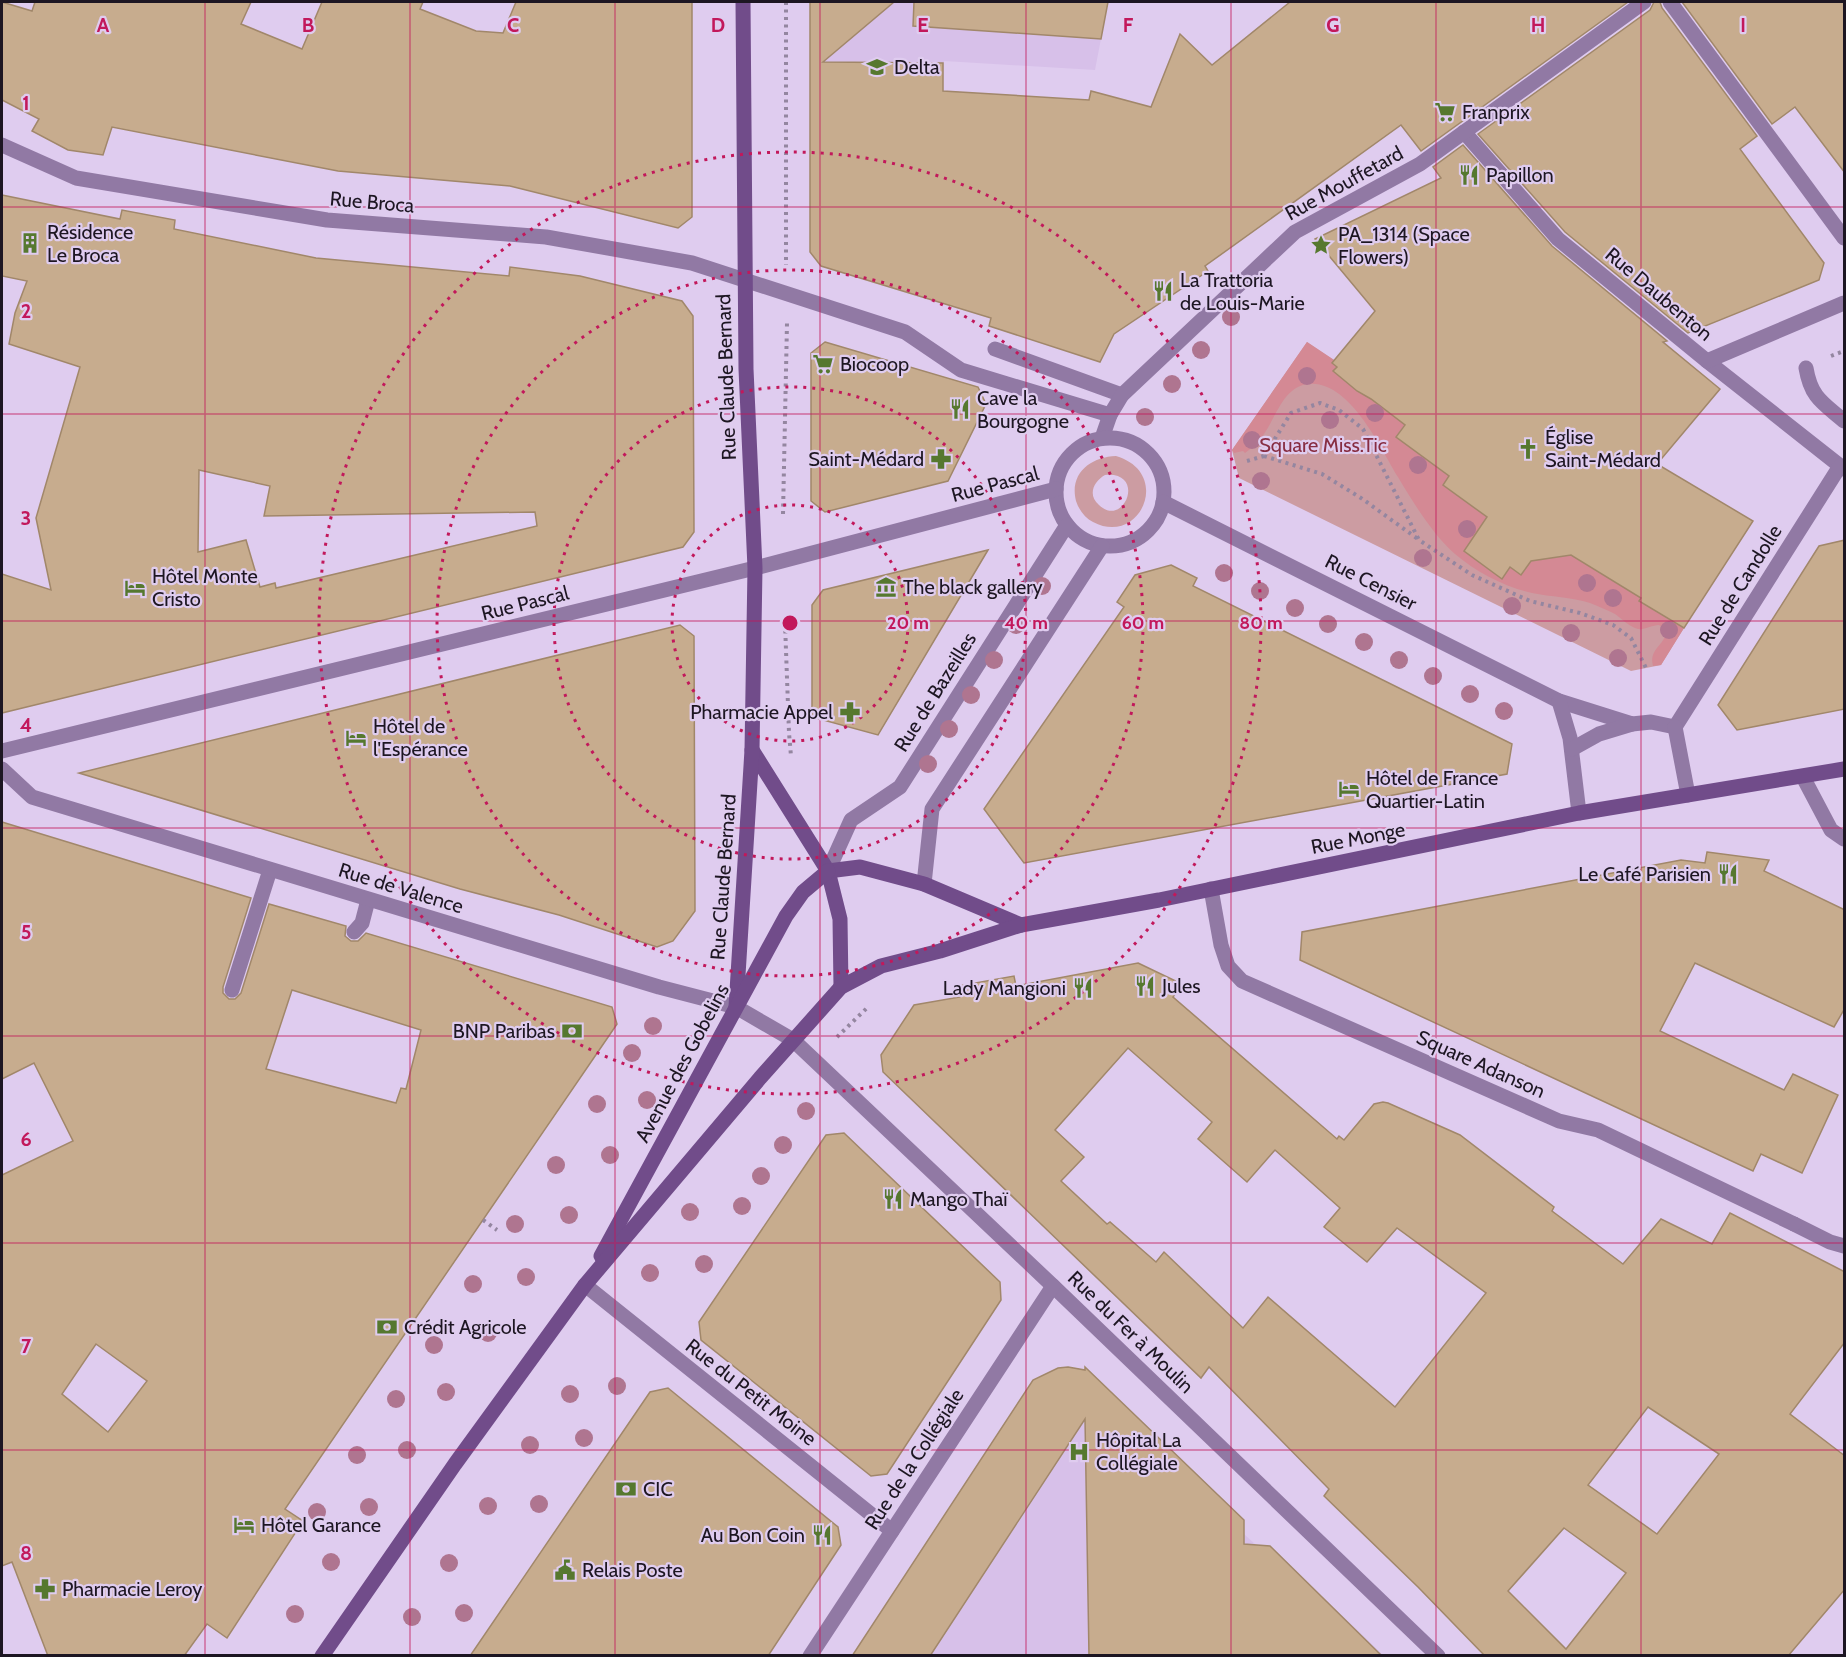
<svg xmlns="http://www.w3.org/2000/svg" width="1846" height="1657" font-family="Cabin,sans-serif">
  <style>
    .built { fill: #d7c0e9 }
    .green { fill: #cc9ca2; fill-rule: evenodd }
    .forest { fill: #d48994 }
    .building { fill: #c7ac8e; stroke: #a1876a; stroke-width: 1.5; fill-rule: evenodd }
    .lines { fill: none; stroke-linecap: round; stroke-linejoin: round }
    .path { stroke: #9486a0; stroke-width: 4; stroke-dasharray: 3 4.5; stroke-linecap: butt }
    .lane { stroke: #9179a4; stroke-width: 15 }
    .street { stroke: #9179a4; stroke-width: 15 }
    .secondary { stroke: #714c8a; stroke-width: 15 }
    .tree { fill: #af7590 }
    .grid { fill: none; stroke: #c2185b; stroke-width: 1.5; stroke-opacity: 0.55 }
    .ring { fill: none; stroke: #c2185b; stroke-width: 3; stroke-dasharray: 3 6 }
    .labels { text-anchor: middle; stroke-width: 4.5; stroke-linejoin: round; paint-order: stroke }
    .poi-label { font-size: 20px; fill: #1d1622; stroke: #dfccef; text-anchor: start }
    .street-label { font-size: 20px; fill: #1d1622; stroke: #dfccef }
    .park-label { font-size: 20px; fill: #872d42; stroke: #dfccef }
    .grid-label { font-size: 20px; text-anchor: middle; font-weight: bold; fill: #c2185b; stroke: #dfccef; stroke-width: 4.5; stroke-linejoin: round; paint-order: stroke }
    .centre { fill: #c2185b; stroke: #dfccef; stroke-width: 3 }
    .ring-label { font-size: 18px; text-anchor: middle; font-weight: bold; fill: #c2185b; stroke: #dfccef; stroke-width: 4.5; stroke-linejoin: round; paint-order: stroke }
  </style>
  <rect width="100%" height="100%" fill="#dfccef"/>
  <g class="built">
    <path d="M810,2h298l-13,68 -151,-9 -1,30 -133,25z"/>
    <path d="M1068,1367l19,4 157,149v14l12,11 14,1 113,109 -531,1 181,-276 4,4 21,-16z"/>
  </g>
  <g class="green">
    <path d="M1307,342l27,18 -2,3 5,4 -3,4 62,66 53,39 -6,9 44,32 -23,34 38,28 8,-12 11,8 16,-22 8,6 26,-4 70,43 -2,3 45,27 -23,37 -30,6 -392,-193 -7,-28z"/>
    <path d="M1116,456c57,17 24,91 -23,66 -8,-4 -14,-12 -17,-21 -7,-28 15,-44 40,-45zM1105,475c42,-4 19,54 -6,30 -12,-10 -5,-24 6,-30z"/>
  </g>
  <path class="forest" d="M1307,342l27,18 -2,3 5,4 -3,4 76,46 -14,20 53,39 -6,9 44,32 -23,34 38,28 8,-12 11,8 16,-22 8,6 26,-4 70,43 -2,3 45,27 -23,37 -8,1c-4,-15 7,-18 13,-31l-1,-5 -6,-5c-7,0 -14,5 -21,4 -8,-2 -16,-10 -23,-15 -8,-4 -17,-8 -25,-11 -19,-6 -39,-6 -58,-10 -27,-6 -56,-21 -77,-39 -21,-18 -43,-53 -57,-77 -17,-28 -49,-99 -91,-93 -24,4 -31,33 -43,50 -5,8 -12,14 -19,19l-2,-2 -9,2 -2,-3z"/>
  <g class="building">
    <path d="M2,2l30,9 3,-9h216l-10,22 61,25 20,-47h101l-3,7 56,22 27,2 13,-31h176v215l-14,11 -168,-42 -172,-15 -226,-44 -9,28 -35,-5 -36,-19 7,-12 -37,-19z"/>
    <path d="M810,2h84l-71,60 120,1v28l146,9 2,-9 60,16 29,-73 32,31 78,-63h338l-207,149 -20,-26 -196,141 3,5 -94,63 -14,28 -111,-36 2,-8 -170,-52 -11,-14z"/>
    <path d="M914,2h194l-7,37 -188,-13z"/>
    <path d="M1654,2h6l2,6 95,128 -17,13 84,114 -5,17 -131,53 -123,-101 -87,-98 172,-124z"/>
    <path d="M1682,2h163v171l-50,-66 -23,17z"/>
    <path d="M1463,145l89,101 115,95 -4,1 57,47 -63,75 96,57 -69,107 -45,-27 2,-3 -70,-43 -40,6 -10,14 -11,-8 -8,12 -38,-28 23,-34 -44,-32 6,-9 -53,-39 9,-12 -34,-26 -14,-8 -24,-20 4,-4 -5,-4 43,-52 -60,-72 126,-61 -8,-11z"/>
    <path d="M2,195l118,24 2,-9 53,10 -1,9 142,29 193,18 1,-9 70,9 102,25 11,15 1,216 -11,15 -681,166v-139l49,16 -15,-72 44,-151 -71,-23 6,-31 12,-32 -25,-5zM199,470l71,16 -6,30 271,-4 2,14 -261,62 -1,-5 -15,4 -14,-47 -48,12z"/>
    <path d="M825,342l153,45 8,17 -38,77 -123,31 -14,-11v-148z"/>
    <path d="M1845,540v169l-108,21 -19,-25 101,-159z"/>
    <path d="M988,550l-110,185 -66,-18v-112l11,-15z"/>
    <path d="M1171,565l26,13 -4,8 319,158 -5,30 -483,89 -40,-54 140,-202 -7,-5 18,-27z"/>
    <path d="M680,625l14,11 1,275 -22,30 -16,6 -98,-32 -99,-26 -381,-116z"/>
    <path d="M2,822l249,76 -28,89v6l6,6h6l6,-6 28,-89 77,22 -1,10 6,5h7l8,-8 246,74 5,17 -332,485 18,12 -76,117 -20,-14 -23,32h-136l-36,-94 -10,4v-391l71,-34 -39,-78 -32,16zM292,990l129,40 -15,59 -5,-1 -5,15 -130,-34zM96,1344l51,37 -39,51 -46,-38z"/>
    <path d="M1707,852l62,8 -5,11 81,39v98l-11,19 -139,-64 -35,68 124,59 9,-16 45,21 -36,78 -41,-19 -8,17 -453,-211 2,-28 379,-72 24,3z"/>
    <path d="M1138,963l44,21 -9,13 164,142 2,-3 5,4 30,-36 9,-2 5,1 72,32 94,72 -2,4 71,53 38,-45 51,25 18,-31 115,59v70l-55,72 55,42v133l-57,67h-303l-67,-69 -94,-91 5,-7 -120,-122 -8,11 -318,-306 -2,-17 33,-50 46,-8 -2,-11 56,-10 2,10zM1128,1048l84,74 -14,17 49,43 28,-32 65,58 -16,19 43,35 30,-34 89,65 -91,114 -127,-110 -25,31 -79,-76 -8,10 -46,-40 -3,2 -46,-43 23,-24 -29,-27zM1648,1407l71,47 -62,80 -69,-49zM1564,1528l62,45 -60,76 -58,-58z"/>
    <path d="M844,1133l156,149 1,18 -114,174 -16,2 -170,-136 -2,-18 127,-187z"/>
    <path d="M1068,1367l17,3v-3l159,153v24l26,2 112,110h-293l-4,-237 -155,237h-78l181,-276 25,-12z"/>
    <path d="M668,1388l170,139 3,18 -73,111h-298l180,-264z"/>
  </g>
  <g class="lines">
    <g class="path">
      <path d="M786,2v263"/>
      <path d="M1831,356l13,-5"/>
      <path d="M1264,456l58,18 39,24 57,41"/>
      <path d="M1247,461l17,-5 27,-43 29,-10 19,7 24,19 56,111 53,35 58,26 50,12 33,12 18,13 15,30"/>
      <path d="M783,514l4,-191"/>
      <path d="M785,623l4,110 2,23"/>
      <path d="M837,1037l31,-30"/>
      <path d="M483,1220l14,10"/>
    </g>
    <g class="lane">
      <path d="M995,349l127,46"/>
      <path d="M1806,368c5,30 17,35 38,53"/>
      <path d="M354,932l8,-9 6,-23"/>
      <path d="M232,990l38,-120"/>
      <path d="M1794,1224l36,18 14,4"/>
    </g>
    <g class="street">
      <path d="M1670,2l174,236"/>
      <path d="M1464,132l94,107 149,122 137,108"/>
      <path d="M2,145l74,33 251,42 219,17 146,26 213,69 56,38 149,45"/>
      <path d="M1707,361l137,-58"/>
      <path d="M1102,438l8,-23 12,-20 173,-163 125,-68 224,-162"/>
      <circle cx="1110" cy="492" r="54"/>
      <path d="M1163,502l396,199 73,23 19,-2 24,5"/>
      <path d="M1559,701l11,37 9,75"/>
      <path d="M1675,727l165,-261"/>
      <path d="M1675,727l13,68"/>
      <path d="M1572,749l27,-15 33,-10"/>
      <path d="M2,751l753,-183 301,-79"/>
      <path d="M2,769l30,28 627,190 77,20 57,33 260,246 385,370"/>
      <path d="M1803,777l28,53 13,9"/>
      <path d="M828,871l23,-51 49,-33 167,-262"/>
      <path d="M924,884l8,-75 170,-263"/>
      <path d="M1211,889l10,56 7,21 14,15 317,140 39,9 196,94"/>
      <path d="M585,1285l307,246"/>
      <path d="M810,1656l243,-370"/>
    </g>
    <g class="secondary">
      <path d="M752,750l76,121 12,48 1,68"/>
      <path d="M828,871l32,-4 64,17 97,41"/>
      <path d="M736,1007l16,-257 3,-182 -9,-199 -3,-367"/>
      <path d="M601,1256l185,-340 17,-24 25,-21"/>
      <path d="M322,1656l133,-192 130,-179 175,-207 81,-91 40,-21 59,-15 81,-26 138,-25 420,-87 265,-44"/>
    </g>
  </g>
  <g class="tree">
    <circle cx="1231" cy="317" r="9"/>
    <circle cx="1201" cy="350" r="9"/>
    <circle cx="1307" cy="376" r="9"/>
    <circle cx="1172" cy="384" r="9"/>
    <circle cx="1375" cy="413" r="9"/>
    <circle cx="1145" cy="417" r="9"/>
    <circle cx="1330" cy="420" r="9"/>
    <circle cx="1252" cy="440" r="9"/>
    <circle cx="1418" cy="465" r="9"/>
    <circle cx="1261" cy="481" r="9"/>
    <circle cx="1467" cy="529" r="9"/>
    <circle cx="1423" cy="558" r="9"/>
    <circle cx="1224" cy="573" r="9"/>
    <circle cx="1587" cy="583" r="9"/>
    <circle cx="1042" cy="586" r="9"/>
    <circle cx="1260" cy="591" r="9"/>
    <circle cx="1613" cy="598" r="9"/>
    <circle cx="1512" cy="606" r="9"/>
    <circle cx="1295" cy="608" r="9"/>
    <circle cx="1328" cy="624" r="9"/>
    <circle cx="1016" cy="625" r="9"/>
    <circle cx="1669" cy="630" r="9"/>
    <circle cx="1571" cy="633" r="9"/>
    <circle cx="1364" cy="642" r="9"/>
    <circle cx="1618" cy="658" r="9"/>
    <circle cx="994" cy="660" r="9"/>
    <circle cx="1399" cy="660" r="9"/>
    <circle cx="1433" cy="676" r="9"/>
    <circle cx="1470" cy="694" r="9"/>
    <circle cx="971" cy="695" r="9"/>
    <circle cx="1504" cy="711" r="9"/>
    <circle cx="949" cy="729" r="9"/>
    <circle cx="928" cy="764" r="9"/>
    <circle cx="653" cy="1026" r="9"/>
    <circle cx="632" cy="1053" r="9"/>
    <circle cx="647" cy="1100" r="9"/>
    <circle cx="597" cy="1104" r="9"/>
    <circle cx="806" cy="1111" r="9"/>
    <circle cx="783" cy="1145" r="9"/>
    <circle cx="610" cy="1155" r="9"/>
    <circle cx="556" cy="1165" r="9"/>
    <circle cx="761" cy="1176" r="9"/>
    <circle cx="742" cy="1206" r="9"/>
    <circle cx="690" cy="1212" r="9"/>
    <circle cx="569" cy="1215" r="9"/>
    <circle cx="515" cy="1224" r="9"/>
    <circle cx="704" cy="1264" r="9"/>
    <circle cx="650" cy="1273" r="9"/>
    <circle cx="526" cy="1277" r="9"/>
    <circle cx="473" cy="1284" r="9"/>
    <circle cx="488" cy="1333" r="9"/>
    <circle cx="434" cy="1345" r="9"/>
    <circle cx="617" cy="1386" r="9"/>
    <circle cx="446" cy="1392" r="9"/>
    <circle cx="570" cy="1394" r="9"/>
    <circle cx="396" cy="1399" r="9"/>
    <circle cx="584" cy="1438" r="9"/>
    <circle cx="530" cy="1445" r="9"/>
    <circle cx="407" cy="1450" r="9"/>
    <circle cx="357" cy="1455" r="9"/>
    <circle cx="539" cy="1504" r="9"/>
    <circle cx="488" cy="1506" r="9"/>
    <circle cx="369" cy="1507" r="9"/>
    <circle cx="317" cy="1512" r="9"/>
    <circle cx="331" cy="1562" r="9"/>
    <circle cx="449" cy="1563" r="9"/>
    <circle cx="464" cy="1613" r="9"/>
    <circle cx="295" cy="1614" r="9"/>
    <circle cx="412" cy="1617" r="9"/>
  </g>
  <path class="grid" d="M205,2v1654M410,2v1654M615,2v1654M820,2v1654M1026,2v1654M1231,2v1654M1436,2v1654M1641,2v1654M2,207h1842M2,414h1842M2,621h1842M2,828h1842M2,1036h1842M2,1243h1842M2,1450h1842"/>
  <g class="ring">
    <circle cx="790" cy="623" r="118"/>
    <circle cx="790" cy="623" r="236"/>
    <circle cx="790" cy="623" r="353"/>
    <circle cx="790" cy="623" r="471"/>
  </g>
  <defs>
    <g id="university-bare" transform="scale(1.62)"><path d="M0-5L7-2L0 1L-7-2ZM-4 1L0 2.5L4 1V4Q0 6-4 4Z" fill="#56782f" stroke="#dfccef" stroke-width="2.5" paint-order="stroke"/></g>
    <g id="supermarket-bare" transform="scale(1.62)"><path d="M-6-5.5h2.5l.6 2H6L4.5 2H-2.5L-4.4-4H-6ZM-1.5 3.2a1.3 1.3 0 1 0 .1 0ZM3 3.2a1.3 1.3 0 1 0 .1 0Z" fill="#56782f" stroke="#dfccef" stroke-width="2.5" paint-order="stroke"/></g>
    <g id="restaurant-bare" transform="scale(1.62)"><path d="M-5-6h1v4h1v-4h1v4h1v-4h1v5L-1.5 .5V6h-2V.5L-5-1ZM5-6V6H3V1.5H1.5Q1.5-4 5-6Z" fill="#56782f" stroke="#dfccef" stroke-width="2.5" paint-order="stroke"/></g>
    <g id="building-bare" transform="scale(1.62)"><path d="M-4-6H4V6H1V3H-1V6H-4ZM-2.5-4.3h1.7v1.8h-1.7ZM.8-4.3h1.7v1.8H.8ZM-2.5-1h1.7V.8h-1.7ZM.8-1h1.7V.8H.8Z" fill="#56782f" stroke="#dfccef" stroke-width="2.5" paint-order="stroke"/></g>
    <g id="sight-bare" transform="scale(1.62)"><path d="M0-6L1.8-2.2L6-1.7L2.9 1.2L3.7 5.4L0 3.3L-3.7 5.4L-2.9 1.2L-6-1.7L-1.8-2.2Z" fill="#56782f" stroke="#dfccef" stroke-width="2.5" paint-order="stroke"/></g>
    <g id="church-bare" transform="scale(1.62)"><path d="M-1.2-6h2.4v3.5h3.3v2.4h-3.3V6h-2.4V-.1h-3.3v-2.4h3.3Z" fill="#56782f" stroke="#dfccef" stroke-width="2.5" paint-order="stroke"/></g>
    <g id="pharmacy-bare" transform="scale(1.62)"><path d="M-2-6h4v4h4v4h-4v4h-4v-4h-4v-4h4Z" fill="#56782f" stroke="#dfccef" stroke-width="2.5" paint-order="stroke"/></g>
    <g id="museum-bare" transform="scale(1.62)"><path d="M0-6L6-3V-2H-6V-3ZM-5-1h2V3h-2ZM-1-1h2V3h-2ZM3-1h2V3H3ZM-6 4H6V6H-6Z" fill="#56782f" stroke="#dfccef" stroke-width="2.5" paint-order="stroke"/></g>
    <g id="hotel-bare" transform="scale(1.62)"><path d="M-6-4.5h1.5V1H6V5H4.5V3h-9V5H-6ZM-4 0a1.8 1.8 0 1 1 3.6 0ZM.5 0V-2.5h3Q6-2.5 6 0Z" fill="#56782f" stroke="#dfccef" stroke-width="2.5" paint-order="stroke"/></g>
    <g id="bank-bare" transform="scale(1.62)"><path d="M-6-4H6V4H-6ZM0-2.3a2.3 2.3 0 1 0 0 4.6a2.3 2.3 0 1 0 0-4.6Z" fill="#56782f" stroke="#dfccef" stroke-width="2.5" paint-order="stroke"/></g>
    <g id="hospital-bare" transform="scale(1.62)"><path d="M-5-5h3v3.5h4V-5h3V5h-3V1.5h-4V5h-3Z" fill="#56782f" stroke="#dfccef" stroke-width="2.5" paint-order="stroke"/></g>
    <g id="civic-bare" transform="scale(1.62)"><path d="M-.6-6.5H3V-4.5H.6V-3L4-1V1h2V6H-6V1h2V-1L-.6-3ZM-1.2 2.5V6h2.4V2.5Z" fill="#56782f" stroke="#dfccef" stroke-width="2.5" paint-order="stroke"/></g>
  </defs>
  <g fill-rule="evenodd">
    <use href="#university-bare" x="877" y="67"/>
    <use href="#supermarket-bare" x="1445" y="112"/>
    <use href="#restaurant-bare" x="1469" y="175"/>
    <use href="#building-bare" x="30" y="243"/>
    <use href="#sight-bare" x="1321" y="245"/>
    <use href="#restaurant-bare" x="1163" y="291"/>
    <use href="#supermarket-bare" x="823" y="364"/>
    <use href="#restaurant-bare" x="960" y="409"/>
    <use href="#church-bare" x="1528" y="449"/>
    <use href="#pharmacy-bare" x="941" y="459"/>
    <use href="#museum-bare" x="886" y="587"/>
    <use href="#hotel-bare" x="135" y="588"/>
    <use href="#pharmacy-bare" x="850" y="712"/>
    <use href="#hotel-bare" x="356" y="738"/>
    <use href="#hotel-bare" x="1349" y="789"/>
    <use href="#restaurant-bare" x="1728" y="874"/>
    <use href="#restaurant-bare" x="1145" y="986"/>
    <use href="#restaurant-bare" x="1083" y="988"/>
    <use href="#bank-bare" x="572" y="1031"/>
    <use href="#restaurant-bare" x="893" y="1199"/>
    <use href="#bank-bare" x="387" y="1327"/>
    <use href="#hospital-bare" x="1079" y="1452"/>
    <use href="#bank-bare" x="626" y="1489"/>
    <use href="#hotel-bare" x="244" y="1525"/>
    <use href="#restaurant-bare" x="822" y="1535"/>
    <use href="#civic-bare" x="565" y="1570"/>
    <use href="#pharmacy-bare" x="45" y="1589"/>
  </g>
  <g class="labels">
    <g class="poi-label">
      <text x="894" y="74">Delta</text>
      <text x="1462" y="119">Franprix</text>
      <text x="1486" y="182">Papillon</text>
      <text x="47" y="239">Résidence<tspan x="47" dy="23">Le Broca</tspan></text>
      <text x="1338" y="241">PA_1314 (Space<tspan x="1338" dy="23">Flowers)</tspan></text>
      <text x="1180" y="287">La Trattoria<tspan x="1180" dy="23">de Louis-Marie</tspan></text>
      <text x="840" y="371">Biocoop</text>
      <text x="977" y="405">Cave la<tspan x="977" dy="23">Bourgogne</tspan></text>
      <text x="1545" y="444">Église<tspan x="1545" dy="23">Saint-Médard</tspan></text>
      <text x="924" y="466" text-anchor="end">Saint-Médard</text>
      <text x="152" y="583">Hôtel Monte<tspan x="152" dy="23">Cristo</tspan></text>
      <text x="903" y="594">The black gallery</text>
      <text x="833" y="719" text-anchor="end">Pharmacie Appel</text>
      <text x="373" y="733">Hôtel de<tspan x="373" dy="23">l'Espérance</tspan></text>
      <text x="1366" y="785">Hôtel de France<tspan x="1366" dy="23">Quartier-Latin</tspan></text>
      <text x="1711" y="881" text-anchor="end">Le Café Parisien</text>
      <text x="1162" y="993">Jules</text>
      <text x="1066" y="995" text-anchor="end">Lady Mangioni</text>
      <text x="555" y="1038" text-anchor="end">BNP Paribas</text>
      <text x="910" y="1206">Mango Thaï</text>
      <text x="404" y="1334">Crédit Agricole</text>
      <text x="1096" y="1447">Hôpital La<tspan x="1096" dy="23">Collégiale</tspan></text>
      <text x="643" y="1496">CIC</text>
      <text x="261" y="1532">Hôtel Garance</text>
      <text x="805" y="1542" text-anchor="end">Au Bon Coin</text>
      <text x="582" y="1577">Relais Poste</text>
      <text x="62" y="1596">Pharmacie Leroy</text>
    </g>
    <g class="street-label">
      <text transform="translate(1344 183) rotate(-29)" y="7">Rue Mouffetard</text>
      <text transform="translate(372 202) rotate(5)" y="7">Rue Broca</text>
      <text transform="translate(1659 294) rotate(40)" y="7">Rue Daubenton</text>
      <text transform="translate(726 377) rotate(-92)" y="7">Rue Claude Bernard</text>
      <text transform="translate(995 484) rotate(-15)" y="7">Rue Pascal</text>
      <text transform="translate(1371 582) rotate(27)" y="7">Rue Censier</text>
      <text transform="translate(1740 585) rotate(-58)" y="7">Rue de Candolle</text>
      <text transform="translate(525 603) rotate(-14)" y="7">Rue Pascal</text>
      <text transform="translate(935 692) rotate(-58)" y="7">Rue de Bazeilles</text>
      <text transform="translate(1358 838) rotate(-11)" y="7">Rue Monge</text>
      <text transform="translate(723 877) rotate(-86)" y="7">Rue Claude Bernard</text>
      <text transform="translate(401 888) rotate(17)" y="7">Rue de Valence</text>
      <text transform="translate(682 1063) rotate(-62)" y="7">Avenue des Gobelins</text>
      <text transform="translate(1481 1064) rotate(24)" y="7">Square Adanson</text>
      <text transform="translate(1131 1332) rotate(44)" y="7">Rue du Fer à Moulin</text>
      <text transform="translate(751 1392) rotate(38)" y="7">Rue du Petit Moine</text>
      <text transform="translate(914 1459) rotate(-57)" y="7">Rue de la Collégiale</text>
    </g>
    <g class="park-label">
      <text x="1323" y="452">Square Miss.Tic</text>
    </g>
  </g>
  <g class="grid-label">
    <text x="103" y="32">A</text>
    <text x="308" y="32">B</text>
    <text x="513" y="32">C</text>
    <text x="718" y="32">D</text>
    <text x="923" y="32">E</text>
    <text x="1128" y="32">F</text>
    <text x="1333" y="32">G</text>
    <text x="1538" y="32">H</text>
    <text x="1743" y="32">I</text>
    <text x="26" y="110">1</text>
    <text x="26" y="318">2</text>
    <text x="26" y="525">3</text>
    <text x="26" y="732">4</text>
    <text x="26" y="939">5</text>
    <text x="26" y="1146">6</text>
    <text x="26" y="1353">7</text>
    <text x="26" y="1560">8</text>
  </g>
  <circle cx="790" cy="623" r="9" class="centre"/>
  <g class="ring-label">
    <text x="908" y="629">20 m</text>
    <text x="1026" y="629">40 m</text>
    <text x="1143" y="629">60 m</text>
    <text x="1261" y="629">80 m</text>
  </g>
  <rect width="1846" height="1657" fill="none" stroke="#1d1622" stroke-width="6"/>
</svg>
